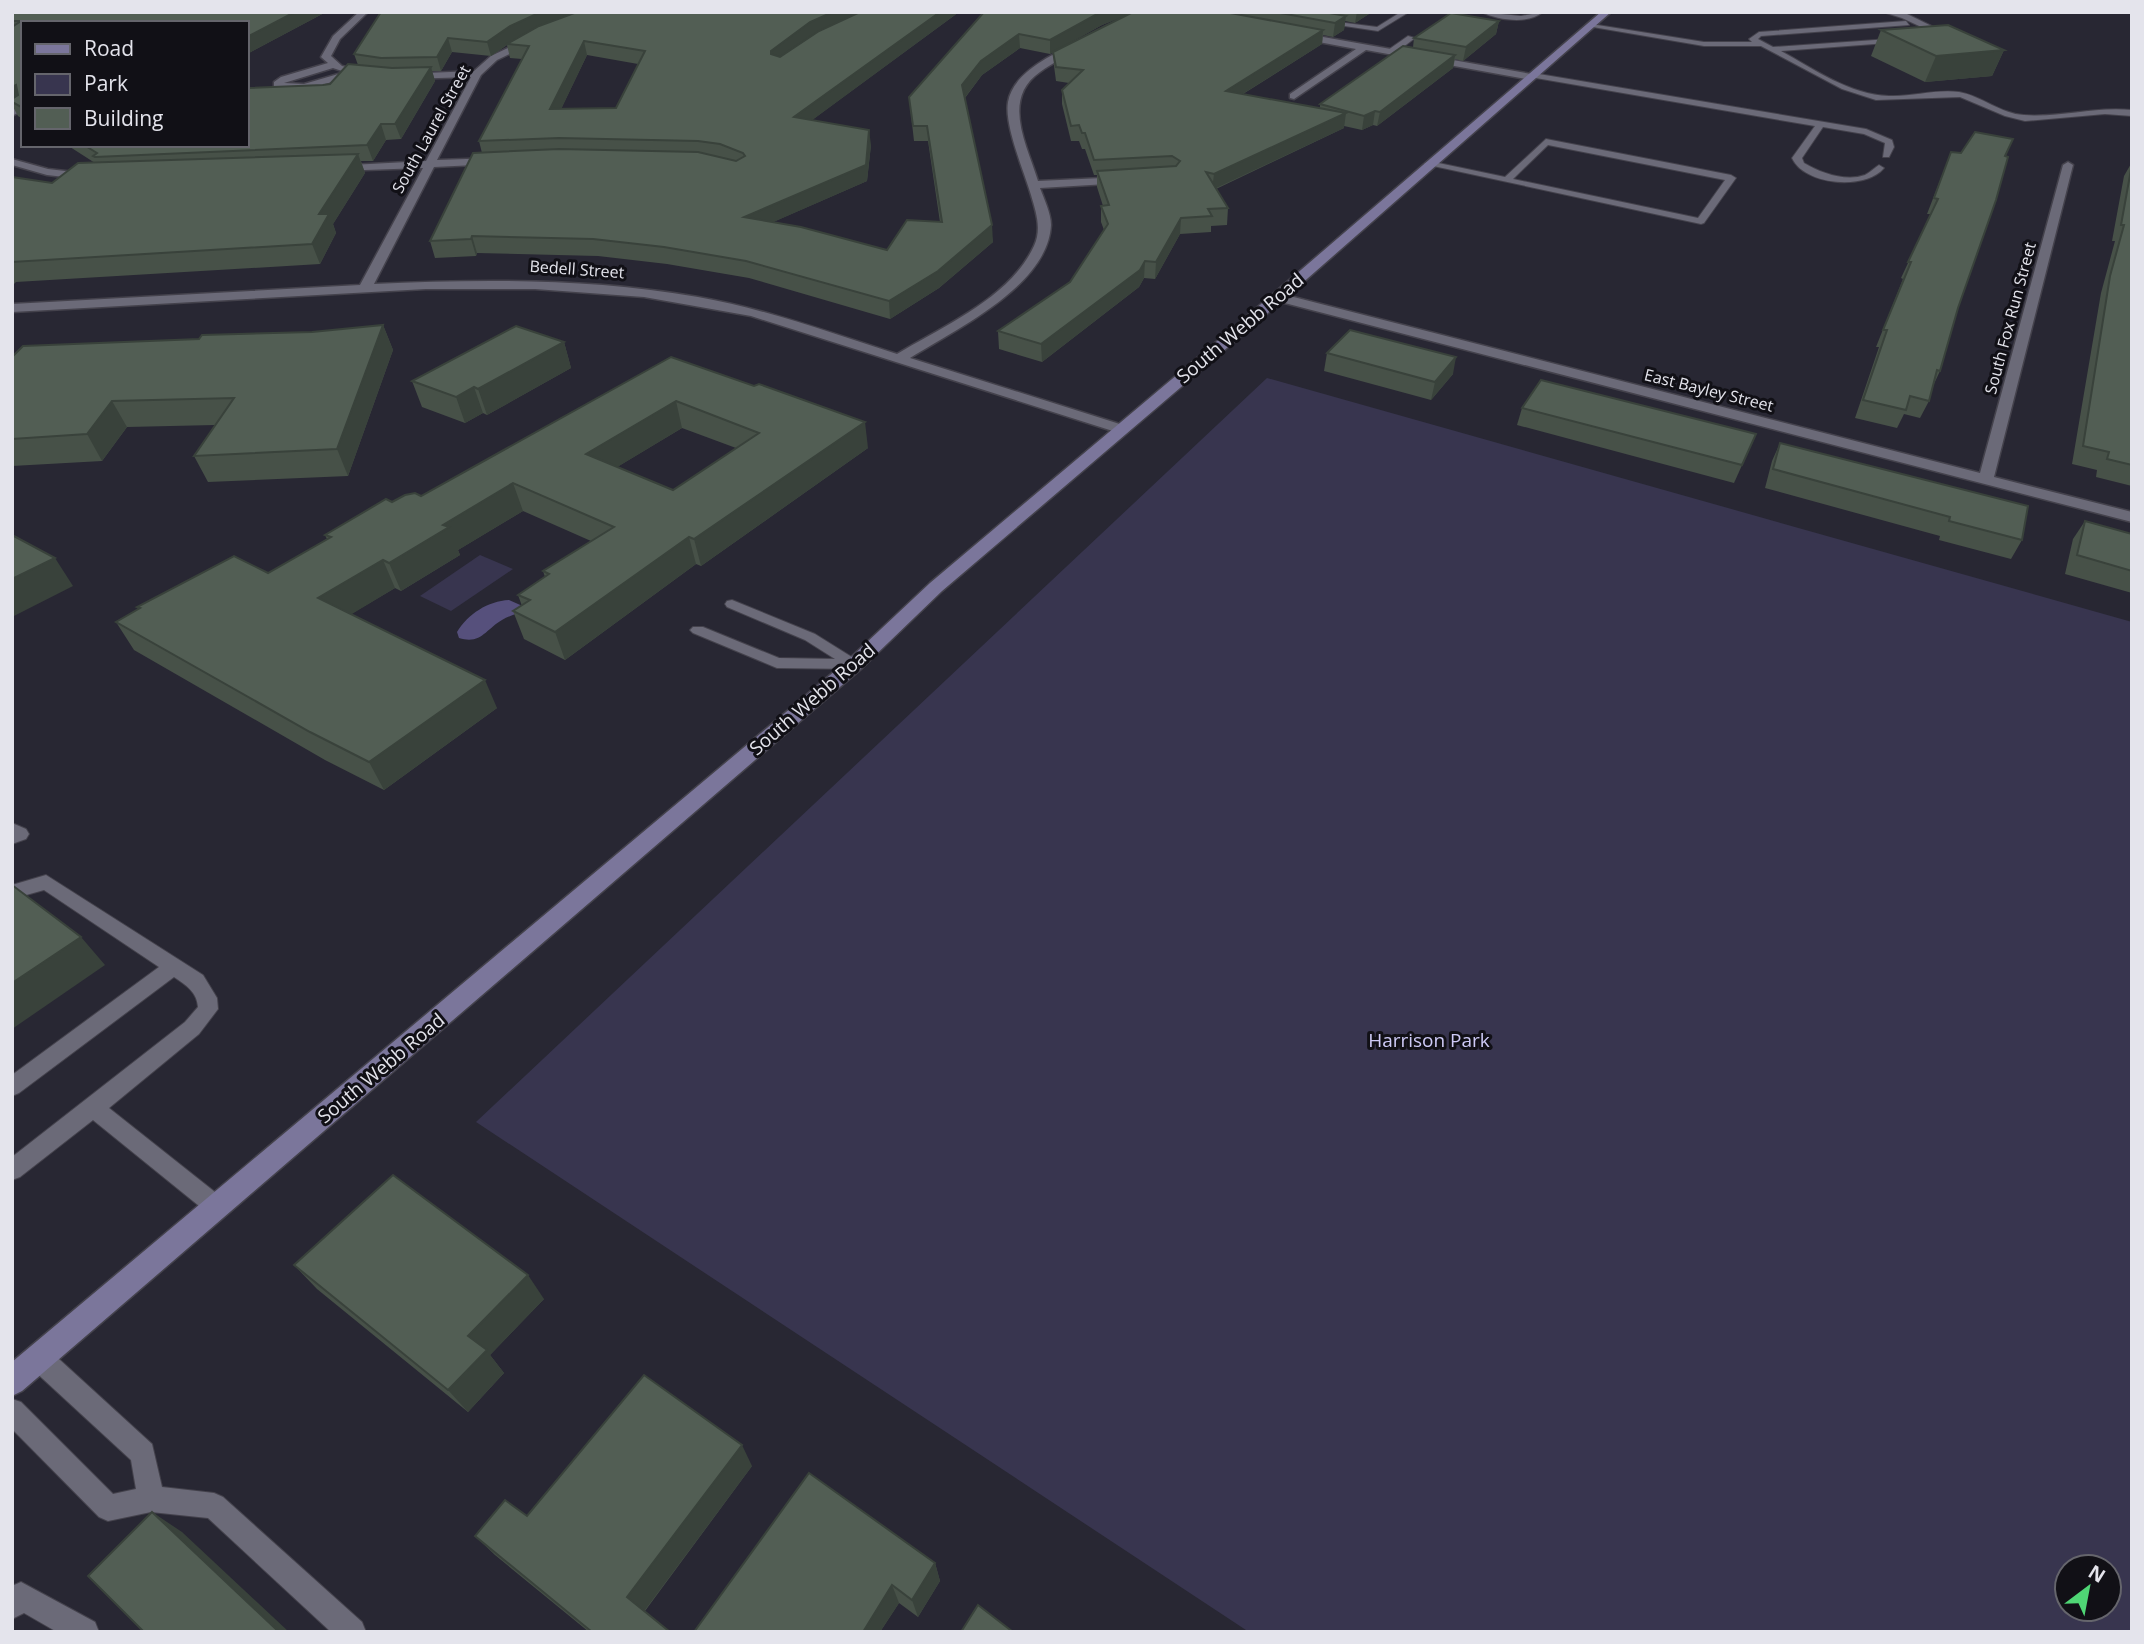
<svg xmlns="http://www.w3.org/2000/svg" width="2144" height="1644" font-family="'Open Sans',sans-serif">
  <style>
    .green { fill: #38354f; fill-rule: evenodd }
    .water { fill: #56507c }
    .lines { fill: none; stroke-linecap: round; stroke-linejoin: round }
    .lane-casing { stroke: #44424c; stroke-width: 2 }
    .street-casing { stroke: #44424c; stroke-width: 3 }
    .secondary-casing { stroke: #44424c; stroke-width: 3 }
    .lane { fill: #6b6a78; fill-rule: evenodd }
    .street { fill: #6b6a78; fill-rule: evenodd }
    .secondary { fill: #7b769b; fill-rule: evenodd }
    .wall { fill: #475148; fill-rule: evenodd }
    .shaded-wall { fill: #39423b }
    .building { fill: #525e54; stroke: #39423b; stroke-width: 2; fill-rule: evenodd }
    .labels { text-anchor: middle; stroke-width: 6; stroke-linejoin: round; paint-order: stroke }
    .far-street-label { font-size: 16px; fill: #e4e4ec; stroke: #111016 }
    .street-label { font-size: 19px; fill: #e4e4ec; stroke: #111016 }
    .park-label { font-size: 19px; fill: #cecaf6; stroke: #111016 }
  </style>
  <rect width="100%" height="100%" fill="#282733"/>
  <g class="green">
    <path d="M1267,378l865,244v1010h-883l-773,-510zM2067,1567h42v42h-42z"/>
    <path d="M480,555l33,14 -62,42 -31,-15z"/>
  </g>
  <path class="water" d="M509,600l18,8c-8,6 -17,7 -25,12 -16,9 -21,25 -43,18l-2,-6c11,-18 31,-31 52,-32z"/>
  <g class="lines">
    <g class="lane-casing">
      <g id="lane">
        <path d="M1401,12h8l-31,19 -60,-9 4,-2 55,7z"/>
        <path d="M1481,12l40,4 22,-4c-16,13 -44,8 -62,0z"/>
        <path d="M1883,12l24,2 45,22 -7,2 -43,-20z"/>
        <path d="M1906,21l3,4 -148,11 -3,3 15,8 131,-9 -3,4 -120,9c33,18 69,44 108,45 23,1 46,-7 70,-4 23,4 42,22 65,23 36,3 71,-9 108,-5v6l-27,-2 -80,7 -20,-5 -45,-19 -84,3 -34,-11 -81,-43h-57l-117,-20 4,-2 113,18h48l-3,-3 10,-7z"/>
        <path d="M1408,36l7,2 -21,16h-6v-4z"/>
        <path d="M1533,73l333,56 26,11 2,7 -5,10h-6l2,-14 -21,-9 -41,-7 -21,31 2,5c17,10 42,19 61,12 6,-3 9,-7 14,-10l5,3c-19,23 -80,17 -92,-10l23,-32 -285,-49z"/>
        <path d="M1546,139l185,36 5,3 -32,45 -3,1 -277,-60 5,-3 76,16zM1548,145l177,35 -27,38 -185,-39z"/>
        <path d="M732,600l83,34 48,30 -8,5 -78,-1 -84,-35 -3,-3 3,-3h10l76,31 56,1 -30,-19 -78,-33 -2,-3 2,-3z"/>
        <path d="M12,823l14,6 3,5 -3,5 -14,5z"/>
        <path d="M46,875l157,100 14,23 1,11 -19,25 -90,74 116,92 3,7 -3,7 -8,3 -8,-3 -116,-94 -73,57 -8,3v-23l173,-135 13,-15c-1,-15 -12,-22 -24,-30l-155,116 -7,3v-21l147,-108 -115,-77 -32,9v-14z"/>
        <path d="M39,1346l9,3 104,95 10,43 52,6 9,4 139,125 4,10h-35l-123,-114 -57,-6 -43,9 -9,-4 -87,-88v-30l9,3 92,92 23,-5 -5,-29 -101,-93 -3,-9 3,-9z"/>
        <path d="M21,1582l74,40 4,10h-42l-33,-19 -12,6v-33z"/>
      </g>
    </g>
    <g class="street-casing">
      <g id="street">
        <path d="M359,12h9l-28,27 -9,17 11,10 31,7v4l-17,-2 -52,15h-19l-11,-4v-4l7,-5 47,-14 -7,-6 12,-21zM333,68l12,4 -41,12 -20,-1z"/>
        <path d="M1295,32l236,42 5,3 -5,3 -165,-30 -72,49 -4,-1v-4l66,-45 -64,-12 -1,-2z"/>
        <path d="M535,35l5,3 -2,2 -41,20 -16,15 -44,85 59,-2 5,3 -5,3 -62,3 -60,117c108,-5 216,-6 324,13 68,12 133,36 199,57 46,-28 113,-56 137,-108 8,-17 2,-34 -3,-51 -7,-24 -27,-70 -23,-93 5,-30 47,-50 72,-59l5,3 -2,2c-14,8 -30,14 -43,24 -39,27 -13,73 -2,109l86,-4 6,3 -6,3 -84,5c4,11 11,25 11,37 -3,61 -95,104 -141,133l216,68 3,3 -8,5 -5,-2 -365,-116 -107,-19 -109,-8h-109l-414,23v-8l348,-19 63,-117 -87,3 -4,-1v-4l94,-5 45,-84 -65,2 -3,-1v-4l71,-3 17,-15z"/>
        <path d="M23,102v8l-11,6v-8z"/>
        <path d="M12,159l36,10 43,5 6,3 -6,3 -44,-5 -35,-10z"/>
        <path d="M2068,162l5,3 -79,312 138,35v10l-859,-222 -1,-3 6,-4 702,180 83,-308z"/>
      </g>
    </g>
    <g class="secondary-casing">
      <path id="secondary" d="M1601,12h10l-328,288 -341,291 -80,77 -840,723 -10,5v-34l836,-702 82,-77 343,-289z"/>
    </g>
    <use href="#lane" class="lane"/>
    <use href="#street" class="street"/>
    <use href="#secondary" class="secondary"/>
  </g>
  <g class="wall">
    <path d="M12,12h314l-79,42v-31h-224v96l-5,-3 -6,-11z"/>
    <path d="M381,12h578l-147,108 59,25 -4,36 -94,41 114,28 53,-28 -12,-81h-14l-5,-44 75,-85h388l-17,11 -10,-2 -1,9 -11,7 -10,-2 -1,9 -79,50 77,14v-4l93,-57 1,-9 85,-17 -3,13 -33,27 -8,-2 -2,9 -76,58 -4,-1 -11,5 -18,-4v2l-128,61 12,19 -1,17 -16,1v6l-31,2 -25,45 -11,-1 -5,9 -97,75 -43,-13 -1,-18 72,-49 34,-52 -3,-8v-16h2l-6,-19v-12h-3l-9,-26h-3l-3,-8h-8l-9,-37v-14l7,-7 -13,-2 -2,-15 -1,-14 71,-36 -22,9 -52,29 -30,-6 -38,27 -17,23 28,144 -54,46 -49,31 -141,-41 -82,-14 -69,-8 -121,-3 -1,3 -41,2 -5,-17 52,-88 -3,-12 43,-82 -12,-1 -3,-13 -16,11 -39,-4 -11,19h-9l3,10 -34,58 -15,1 -13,21h-12l4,12 -32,51 3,9 -16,31 -304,18 -4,4v-109l40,6 43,-20 -28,-18h180l76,-60 7,-1 28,-19 -4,-11zM587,55l51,9 -22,44 -55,1z"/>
    <path d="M1881,30l123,20 -12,26 -67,6 -54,-26z"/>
    <path d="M1951,152l10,1 44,3 -47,152 -18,63 -7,15 -4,15 -9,17 -16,-4 -7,14 -42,-10 24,-71h-3l27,-68 -2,-1 30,-64h-4z"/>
    <path d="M2132,162v324l-36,-9 1,-7 -25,-6 29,-171 14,-52h-3l12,-65z"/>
    <path d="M383,325l10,25 -45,126 -140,6 -14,-26 21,-31 -88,2 -25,34 -90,5v-109l187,-18 113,-7z"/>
    <path d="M564,342l7,26 -84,47 -4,-2 -18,10 -43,-16 -10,-26z"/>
    <path d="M1327,353l126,21 -22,26 -107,-29z"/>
    <path d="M671,357l197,91 -167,118 -5,-2 -131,96 -41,-21 -11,-28 9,-5 -4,-11 27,-18 -2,-6 48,-30 -68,-30 -65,39 2,5 -59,36 -6,-3 -44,26 146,94 -113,82 -59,-30 -191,-110 -18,-28 22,-13 -1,-2 131,-34 59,-34 -2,-4 67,-33 29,-6zM682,428l54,20 -63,42 -56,-23z"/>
    <path d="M1522,408l234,26 -22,49 -217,-58z"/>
    <path d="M1780,443l242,97 -11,19 -72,-19 1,-4 -175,-48 7,-27z"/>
    <path d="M2085,521l47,13v59l-67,-19 8,-35z"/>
    <path d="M294,1265l250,34 -54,56 14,18 -36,39 -151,-123z"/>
    <path d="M752,1466l-107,145 25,21h-81l-94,-77 -20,-19 52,-20z"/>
    <path d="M935,1563l5,18 -22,36 -19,-14 -19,29h-186z"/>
  </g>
  <g class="shaded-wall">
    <path d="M295,12h31l-79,42v-17z"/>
    <path d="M541,12h45l-72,28 -23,16 -4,-14 23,-16z"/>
    <path d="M833,12h33l-93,53 -2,-11v-3l39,-29z"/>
    <path d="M940,12h19l-163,120 -2,-15z"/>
    <path d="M1101,12h34l-33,13 -52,29v-14z"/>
    <path d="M1357,12h15l-17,11z"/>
    <path d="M1346,16l-2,14 -11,7 2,-14z"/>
    <path d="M1499,21l-3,13 -33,27 3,-14z"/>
    <path d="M1323,30l-1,14 -97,61 1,-14z"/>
    <path d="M1019,34l1,14 -38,27 -19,25 -1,-15 19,-24z"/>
    <path d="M448,38l4,14 -11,19 -4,-14z"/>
    <path d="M584,41l3,14 -33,69 -4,-15z"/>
    <path d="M2004,50l-12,26 -67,6 11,-26z"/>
    <path d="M1455,55l-2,13 -76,58 3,-14z"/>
    <path d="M431,67l4,14 -34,58 -6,-15z"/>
    <path d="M16,85l7,13 -11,4v-15z"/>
    <path d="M1375,111l-2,14 -11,5 2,-14z"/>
    <path d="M1346,113l-2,15 -132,62 2,-16z"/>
    <path d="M381,124l5,16 -13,21 -6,-16z"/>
    <path d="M869,130l2,15 -4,36 -121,53 -2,-17z"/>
    <path d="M358,154l7,19 -32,51 3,9 -16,31 -8,-20 7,-30z"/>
    <path d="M1181,218l-1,16 -25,45 1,-17z"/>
    <path d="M992,225l1,17 -54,46 -49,31 -1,-18z"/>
    <path d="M472,236l5,17 -1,3 -5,-17z"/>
    <path d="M1145,261l-1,17 -5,9 -97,75 -1,-18z"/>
    <path d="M383,325l10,25 -45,126 -11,-27z"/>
    <path d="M564,342l7,26 -84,47 -9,-26z"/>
    <path d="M1456,357l-3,17 -22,26 4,-18z"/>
    <path d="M474,387l9,26 -18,10 -9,-26z"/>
    <path d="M112,401l15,26 -25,34 -15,-27z"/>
    <path d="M676,401l6,27 -88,53 -8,-27z"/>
    <path d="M865,422l3,26 -167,118 -7,-27z"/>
    <path d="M513,483l10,28 -65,39 2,5 -59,36 -12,-28 54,-38z"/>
    <path d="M689,537l7,27 -131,96 -10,-28z"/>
    <path d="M55,558l18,28 -61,31v-38z"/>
    <path d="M383,560l12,28 -63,38 -14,-28z"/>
    <path d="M485,680l12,28 -113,82 -15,-28z"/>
    <path d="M81,937l24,28 -93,64v-46z"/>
    <path d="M528,1275l16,24 -54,56 14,18 -36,39 -20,-22 20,-54z"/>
    <path d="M742,1445l10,21 -110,148 -15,-17z"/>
    <path d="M152,1512l30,20 107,100h-10z"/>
    <path d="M935,1563l5,18 -22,36 -6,-17z"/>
    <path d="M892,1585l7,18 -19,29h-17z"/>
  </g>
  <g class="building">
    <path d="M12,12h283l-48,25v-14h-224v85l-11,-6v-3l6,-4 -2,-10 -4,2v-60l9,-6h-9z"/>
    <path d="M381,12h160l-31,14 -23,16 -39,-4 -11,19 -56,1 -27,-4z"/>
    <path d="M577,12h256l-23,10 -39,29v3l9,3 39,-26 41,-19h80l-146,105 75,13 -3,35 -122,52 57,10 86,23 20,-30 35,2 -15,-96h-14l-4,-29 75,-85h117l-51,28 -31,-6 -38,27 -19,24 30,140 -54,46 -49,30 -143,-40 -82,-14 -71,-8 -121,-3 -1,3 -41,2 43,-88 86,-4 139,3 38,9 9,-5 -2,-3 -23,-9 -22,-3 -139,-3 -80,3 50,-95 -22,-2 32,-18zM584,41l61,10 -29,57 -66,1z"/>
    <path d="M1133,12h92l98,18 -97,61 120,22 -132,61 -8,-2 22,36 -20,1 4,7 -31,2 -25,44 -11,-1 -5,9 -99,74 -43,-13 72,-49 38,-58 -7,-18 8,-1 -12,-34 79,-5 4,-5 -8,-5 -78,4 -9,-27h-3l-3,-8 -8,1 -9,-36 21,-20 -27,-3 -3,-15z"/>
    <path d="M1275,12h49l22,4 -11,7z"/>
    <path d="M1451,13l48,8 -33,26 -52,-9z"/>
    <path d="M1948,25l56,25 -68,6 -55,-26z"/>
    <path d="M1403,46l52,9 -75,57 -5,-1 -11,5 -44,-12z"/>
    <path d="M348,64l44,4 39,-1 -36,57h-14l-14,21 -272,12 -2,-1 4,-3 -13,-8h163v-57l76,-3 7,-1z"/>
    <path d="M1975,132l38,7 -8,17 3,1 -12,43 -38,108 -18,63 -3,-1 -8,31 -19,-5 -4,14 -43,-10 24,-70h-4l28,-68h-3l30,-63 -4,-1 17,-46 10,1z"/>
    <path d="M358,154l-39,60h10l-17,30 -300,18v-85l40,6 26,-20z"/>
    <path d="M2132,164v301l-25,-6 2,-7 -26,-6 27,-170 14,-51h-3z"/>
    <path d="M383,325l-46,124 -143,7 40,-58 -122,3 -25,33 -75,5v-82l11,-11 176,-7 3,-4 110,-3z"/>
    <path d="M516,326l48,16 -86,47 -4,-2 -18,10 -44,-16z"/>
    <path d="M1350,330l106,27 -21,25 -108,-29z"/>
    <path d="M671,357l83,29 5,-2 106,38 -171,117 -5,-2 -134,95 -42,-21 17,-11 -12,-5 31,-21 -6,-3 71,-44 -101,-44 -70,42 6,2 -60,36 -6,-3 -65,38 167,82 -116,82 -59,-30 -194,-110 24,-14 -3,-1 97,-51 34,17 63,-36 -6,-2 61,-36 6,3 13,-7 10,-2 6,3zM676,401l83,32 -86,57 -87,-36z"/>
    <path d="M1541,380l215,54 -14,31 -220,-57z"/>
    <path d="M1780,443l248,63 -6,34 -73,-19 1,-4 -177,-48z"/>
    <path d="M2085,521l47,13v37l-55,-16z"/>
    <path d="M12,535l43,23 -43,21z"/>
    <path d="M12,885l69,52 -69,46z"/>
    <path d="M393,1175l135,100 -60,61 19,14 -39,40 -154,-125z"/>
    <path d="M644,1375l98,70 -115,152 43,35h-78l-117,-96 30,-36 22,16z"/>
    <path d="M809,1473l126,90 -23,37 -20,-15 -29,47h-169z"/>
    <path d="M152,1512l127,120h-135l-56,-56z"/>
    <path d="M978,1605l35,27h-52z"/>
  </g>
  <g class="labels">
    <g class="far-street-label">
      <text transform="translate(431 129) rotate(-61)" y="6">South Laurel Street</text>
      <text transform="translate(577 269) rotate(4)" y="6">Bedell Street</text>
      <text transform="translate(2010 318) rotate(-75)" y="6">South Fox Run Street</text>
      <text transform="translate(1709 390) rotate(14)" y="6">East Bayley Street</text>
    </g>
    <g class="street-label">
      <text transform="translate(1240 328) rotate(-40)" y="7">South Webb Road</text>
      <text transform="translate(812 699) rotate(-41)" y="7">South Webb Road</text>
      <text transform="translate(381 1068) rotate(-40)" y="7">South Webb Road</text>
    </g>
    <g class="park-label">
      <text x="1429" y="1047">Harrison Park</text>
    </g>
  </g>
  <rect width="2144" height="1644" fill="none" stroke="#e4e4ec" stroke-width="28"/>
  <rect x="21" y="21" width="228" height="126" fill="#111016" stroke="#65656c" stroke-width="2"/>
  <rect x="35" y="44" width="35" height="10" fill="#7b769b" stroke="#65656c" stroke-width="2"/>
  <text x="84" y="56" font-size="21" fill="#e4e4ec">Road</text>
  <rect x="35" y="74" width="35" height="21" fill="#38354f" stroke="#65656c" stroke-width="2"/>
  <text x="84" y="91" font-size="21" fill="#e4e4ec">Park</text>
  <rect x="35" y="108" width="35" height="21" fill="#525e54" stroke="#65656c" stroke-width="2"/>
  <text x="84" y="126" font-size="21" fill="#e4e4ec">Building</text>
  <g transform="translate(2088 1588) rotate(32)"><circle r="33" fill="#111016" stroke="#65656c" stroke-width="2"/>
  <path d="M0-5L12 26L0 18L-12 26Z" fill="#4fd675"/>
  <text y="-10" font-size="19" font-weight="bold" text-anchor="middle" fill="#e4e4ec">N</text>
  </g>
</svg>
